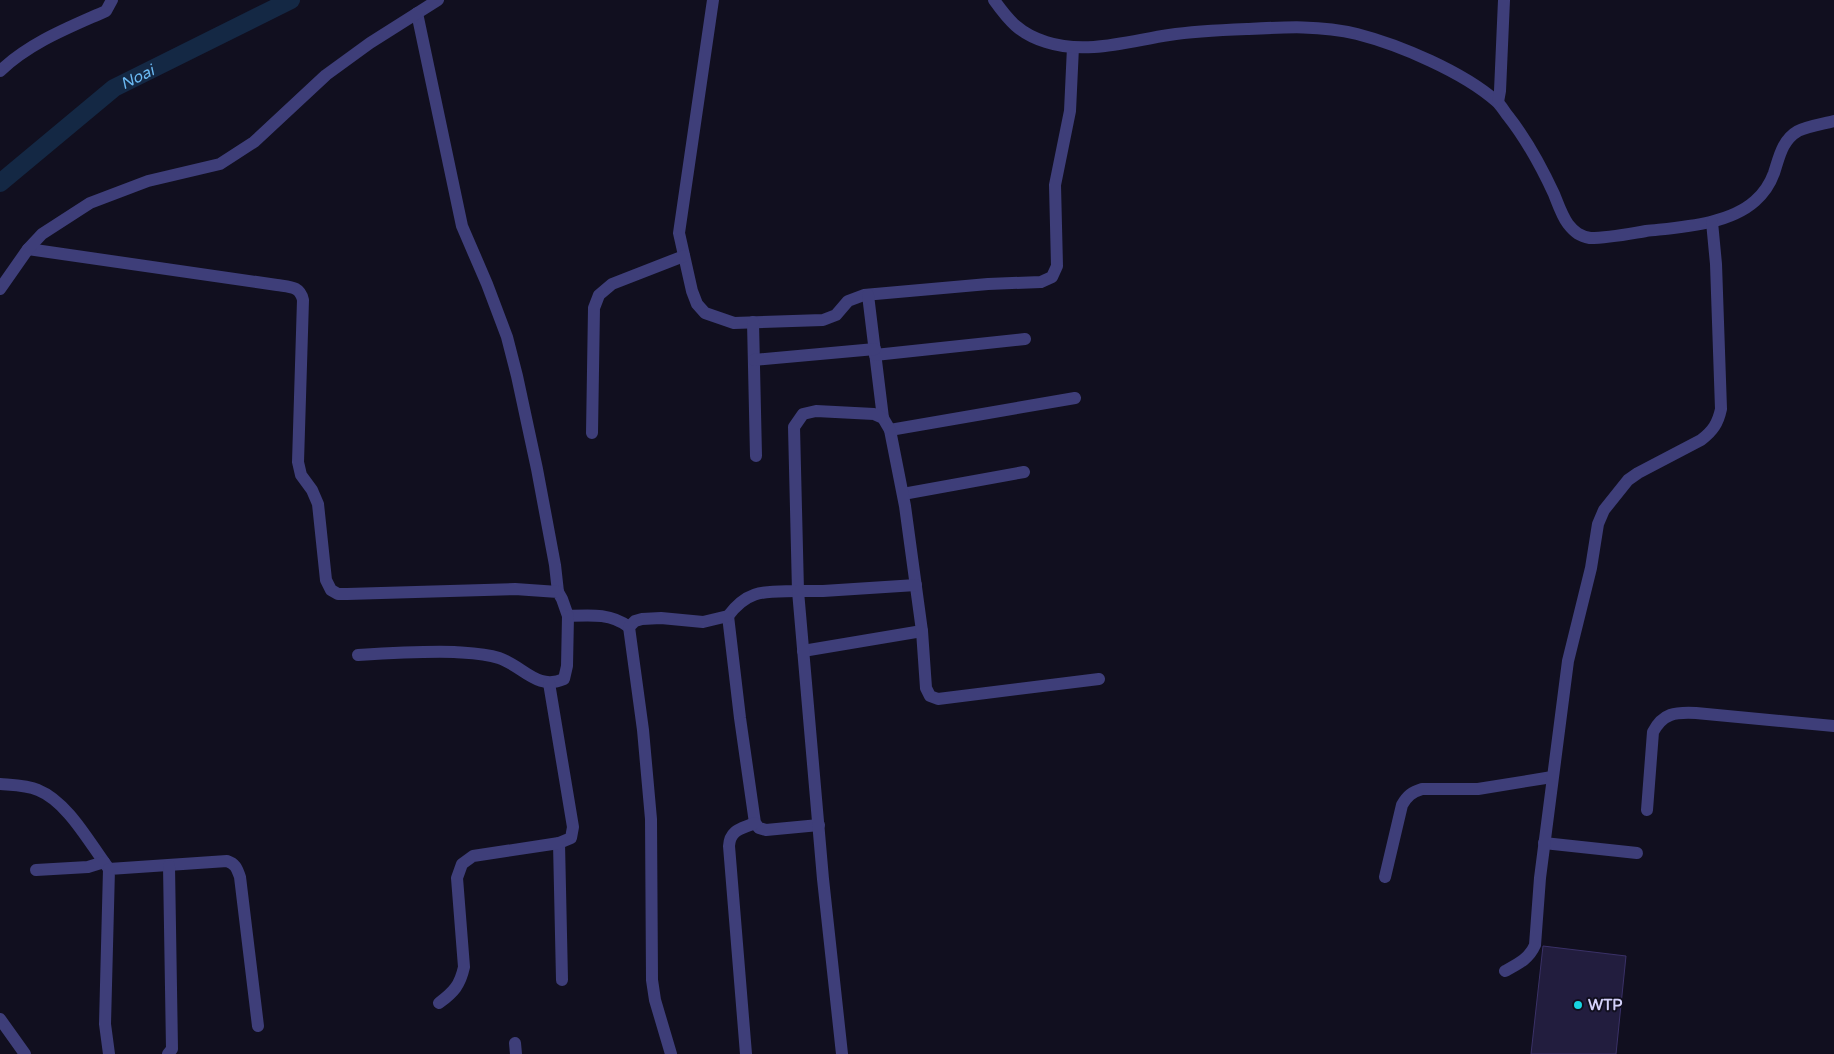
<svg xmlns="http://www.w3.org/2000/svg" width="1834" height="1054" font-family="'Varela Round',sans-serif">
  <style>
    .lines { fill: none; stroke-linecap: round; stroke-linejoin: round }
    .canal { stroke: #142844; stroke-width: 18 }
    .building { fill: #221d3e; stroke: #3a3167 }
    .minor { stroke: #3e3e79; stroke-width: 12 }
    .poi-dot { fill: #17d4e1; stroke: #110f1f; stroke-width: 2 }
    .labels { text-anchor: middle; stroke-width: 4; stroke-linejoin: round; paint-order: stroke }
    .poi-label { font-size: 15px; font-weight: bold; fill: #d4d1fa; stroke: #110f1f; text-anchor: start }
    .water-label { font-size: 16px; font-style: italic; fill: #6ab7f0; stroke: #110f1f }
  </style>
  <rect width="100%" height="100%" fill="#110f1f"/>
  <g class="lines">
    <path class="canal" id="s1" d="M0,183l114,-95 177,-88"/>
  </g>
  <path class="building" d="M1543,946l83,10 -10,98h-85z"/>
  <g class="lines">
    <g class="minor">
      <path d="M713,0l-34,233 13,58 5,13 8,9 29,10 89,-3 13,-5 12,-14 16,-6 124,-11 53,-2 11,-5 5,-11 -2,-81 15,-74 3,-64"/>
      <path d="M994,0c15,21 26,34 52,42 40,13 83,-1 123,-7 26,-4 53,-5 79,-6 37,-2 73,-4 109,5 43,11 106,38 139,67 5,4 8,10 12,15 19,24 33,50 46,78 4,10 8,22 14,30 7,9 12,12 22,14 19,0 38,-4 56,-7 35,-4 82,-6 109,-30 8,-7 15,-17 19,-28 5,-15 8,-33 24,-42 10,-5 24,-7 36,-10"/>
      <path d="M417,13l45,213 25,58 20,53 10,39 20,93 18,96 3,27"/>
      <path d="M0,71c31,-29 68,-43 106,-60l6,-11"/>
      <path d="M1498,102l2,-11 4,-91"/>
      <path d="M28,249l249,36c13,2 23,1 26,15l-5,162 3,13 11,15 6,14 8,76 5,10 7,4h9l168,-5 43,3 4,7 6,17c22,-1 43,-3 61,11"/>
      <path d="M0,289l28,-40 14,-15 48,-31 58,-22 72,-17 34,-22 72,-67 44,-32 68,-43"/>
      <path d="M868,295l15,123"/>
      <path d="M753,322l3,134"/>
      <path d="M875,355l150,-16"/>
      <path d="M754,360l121,-11"/>
      <path d="M890,430l185,-32"/>
      <path d="M592,433l2,-125 5,-13 13,-11 72,-28"/>
      <path d="M903,494l121,-22"/>
      <path d="M728,616l12,102 15,105 4,5 7,2 53,-5"/>
      <path d="M803,651l119,-20"/>
      <path d="M358,655c32,-2 64,-4 96,-3 15,1 30,1 45,6 24,8 38,33 65,21l3,-13 1,-50"/>
      <path d="M0,784c12,1 27,1 38,6 30,12 52,54 71,79"/>
      <path d="M1647,810l6,-78c10,-19 22,-20 43,-19l138,13"/>
      <path d="M559,843l3,137"/>
      <path d="M1544,843l93,10"/>
      <path d="M36,870l52,-3 16,-5"/>
      <path d="M1385,877l17,-72c5,-9 10,-13 20,-16h56l74,-12"/>
      <path d="M1505,971c13,-7 24,-12 30,-26l5,-67 28,-217 23,-93 7,-44 6,-14 24,-30 10,-7 63,-33c12,-9 17,-17 20,-31l-5,-145 -4,-42"/>
      <path d="M439,1003c15,-11 21,-18 25,-36l-7,-89 5,-14 11,-8 86,-13 12,-5 2,-11 -24,-144"/>
      <path d="M0,1019l25,35"/>
      <path d="M515,1043l1,11"/>
      <path d="M109,1054l-4,-30 4,-155 118,-8c9,3 10,8 13,16l18,149"/>
      <path d="M168,1054l4,-5 -3,-183"/>
      <path d="M671,1054l-16,-54 -3,-20 -1,-161 -8,-89 -14,-103 6,-6 7,-2 19,-1 42,4 25,-6c21,-28 38,-24 70,-25l-4,-164 9,-13 13,-3 58,3 9,4 7,12 15,76 17,125 4,57 4,8 8,3 161,-20"/>
      <path d="M746,1054l-17,-208c1,-17 13,-17 26,-23"/>
      <path d="M842,1054l-19,-175 -25,-288h25l93,-6"/>
    </g>
  </g>
  <circle class="poi-dot" cx="1578" cy="1005" r="5"/>
  <g class="labels">
    <g class="poi-label">
      <text x="1588" y="1010">WTP</text>
    </g>
    <g class="water-label">
      <text dy="6" stroke="none"><textPath href="#s1" startOffset="174">Noai</textPath></text>
    </g>
  </g>
</svg>
